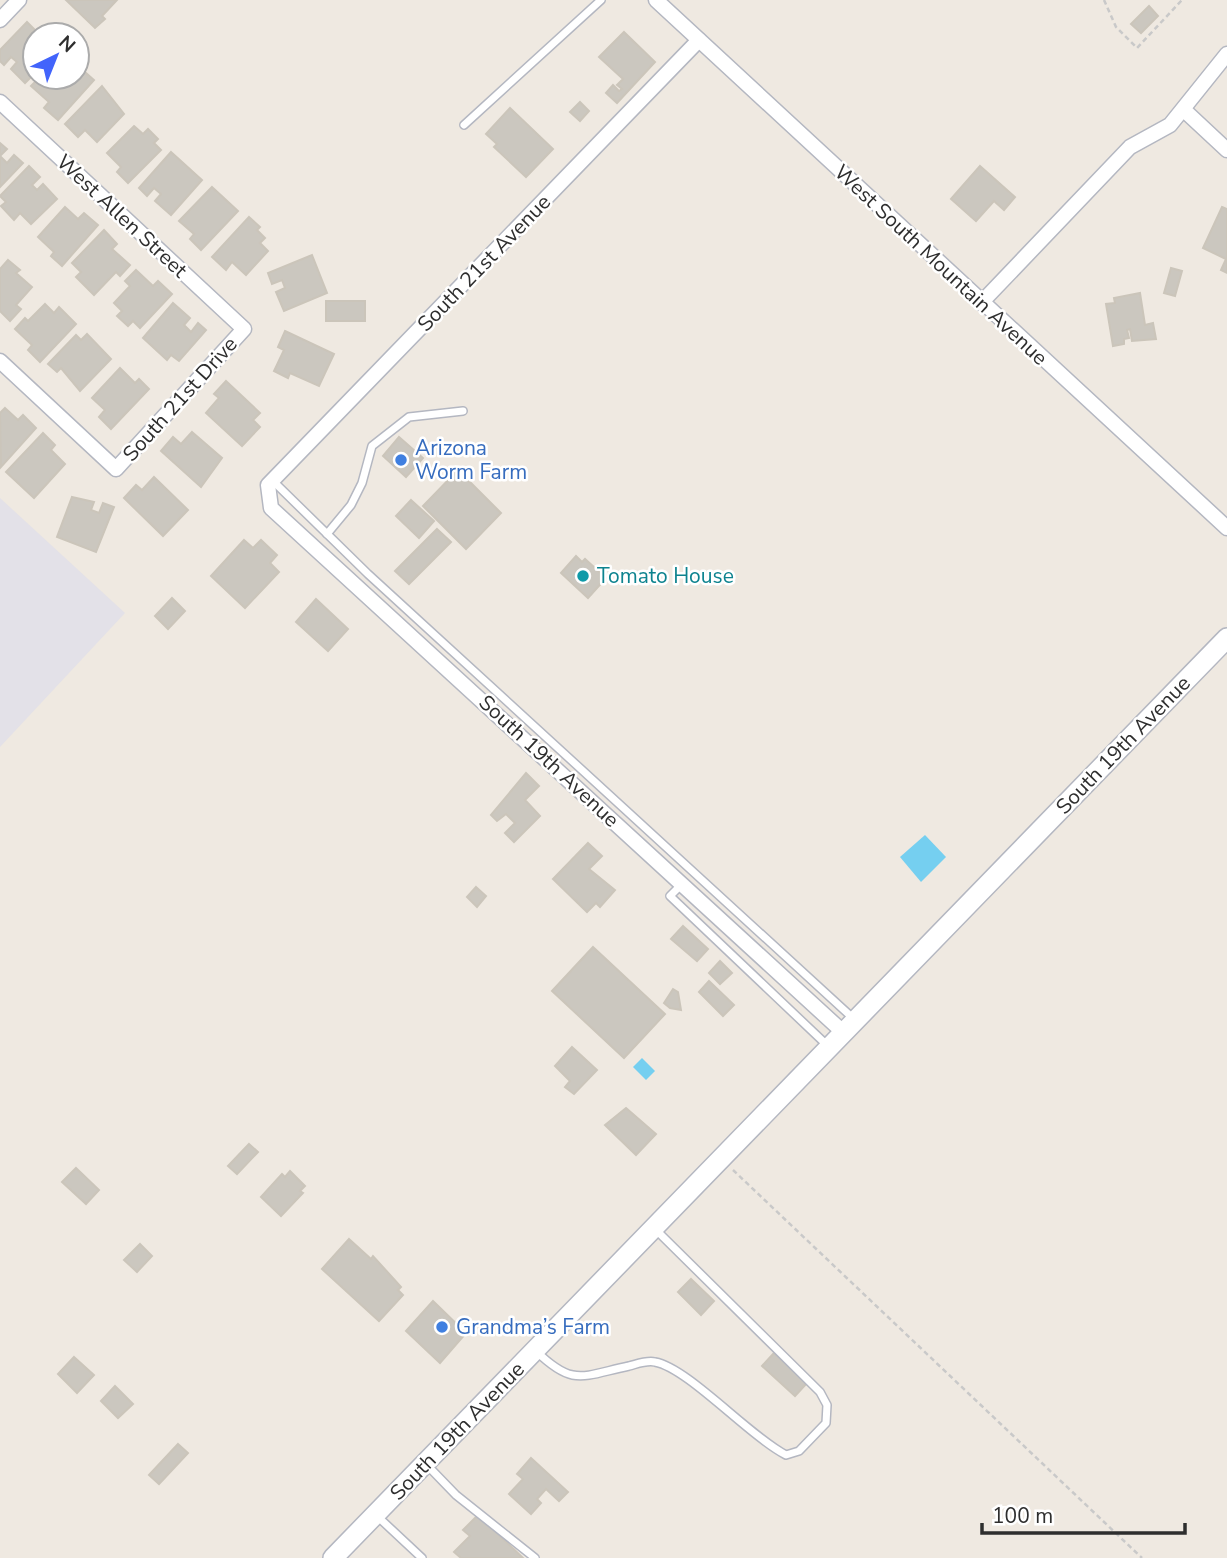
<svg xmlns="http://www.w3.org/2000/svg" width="1227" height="1558" font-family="'Nunito Sans',sans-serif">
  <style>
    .industrial { fill: #e3e1e8 }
    .water { fill: #75cff0 }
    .building { fill: #cbc7bf; stroke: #cbc5ba; stroke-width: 2 }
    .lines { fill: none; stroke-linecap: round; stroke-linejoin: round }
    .service-casing { stroke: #b4b7c1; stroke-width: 10 }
    .minor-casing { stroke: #b4b7c1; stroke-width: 17 }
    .secondary-casing { stroke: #b4b7c1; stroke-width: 22 }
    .path { stroke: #c9c9c9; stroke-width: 2.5; stroke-dasharray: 5 3.5; stroke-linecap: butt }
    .service { stroke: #fff; stroke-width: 7 }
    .minor { stroke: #fff; stroke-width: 14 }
    .secondary { stroke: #fff; stroke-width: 19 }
    .shop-dot { fill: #3f7fe0; stroke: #fff; stroke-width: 2.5 }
    .culture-dot { fill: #0f9aa8; stroke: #fff; stroke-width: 2.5 }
    .labels { text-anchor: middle; stroke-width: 5; stroke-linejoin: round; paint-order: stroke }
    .street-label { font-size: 21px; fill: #2e2e2e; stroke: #fff }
    .shop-label { font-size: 21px; fill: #366cbe; stroke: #fff; text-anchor: start }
    .culture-label { font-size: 21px; fill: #0d838f; stroke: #fff; text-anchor: start }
  </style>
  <rect width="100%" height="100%" fill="#efe9e1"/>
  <path class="industrial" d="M0,498l125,115 -125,134z"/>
  <g class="water">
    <path d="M925,835l21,22 -25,25 -21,-25z"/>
    <path d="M642,1058l13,13 -9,9 -13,-13z"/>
  </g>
  <g class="building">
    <path d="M66,0h51l-15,16 3,3 -10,9z"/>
    <path d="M1149,6l9,10 -17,17 -10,-9z"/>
    <path d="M27,22l8,8 -5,5 5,4v34l-10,10 -14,-14 6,-7 -6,-5 -7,8 -4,-4v-11z"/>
    <path d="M624,32l31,30 -38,41 -11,-10 7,-8 6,6 3,-2 -5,-4 6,-6 -24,-22z"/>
    <path d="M77,65l17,15 -36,40 -14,-12 5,-6 -18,-16 9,-9h37z"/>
    <path d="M102,86l22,28 -27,28 -12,-12 -7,7 -13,-13z"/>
    <path d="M580,102l9,9 -9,10 -10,-9z"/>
    <path d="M510,108l43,41 -27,28 -32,-30 3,-3 -11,-10z"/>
    <path d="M134,126l9,8 5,-5 10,10 -4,4 7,7 -33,33 -11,-11 4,-5 -14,-14z"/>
    <path d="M0,143l7,6 -7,7 7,7 7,-8 9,8 -23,24z"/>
    <path d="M171,152l31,28 -31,35 -16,-14 6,-7 -7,-6 -7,8 -8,-8z"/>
    <path d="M29,166l11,11 -8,8 5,5 6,-6 14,15 -26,25 -11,-11 -6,7 -13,-14 5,-4 -6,-6z"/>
    <path d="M980,166l35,31 -11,13 -10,-9 -18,20 -25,-22z"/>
    <path d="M212,187l26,24 -37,39 -11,-11 4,-5 -15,-13z"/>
    <path d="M65,207l13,12 6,-6 14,12 -36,41 -11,-10 3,-4 -16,-15z"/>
    <path d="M1222,207l5,2v64l-6,-3 5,-11 -23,-11z"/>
    <path d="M249,217l11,10 -3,3 8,8 -5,5 8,8 -22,24 -14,-13 -6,8 -14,-13z"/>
    <path d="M104,230l13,14 -5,5 18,16 -10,11 -4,-4 -22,23 -18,-18 5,-5 -9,-9z"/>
    <path d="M312,255l15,38 -43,18 -8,-19 9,-4 -3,-8 -10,4 -4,-11z"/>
    <path d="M8,260l12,10 -4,3 16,14 -16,18 5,4 -11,12 -10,-10v-42z"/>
    <path d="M1171,268l11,3 -7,25 -11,-3z"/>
    <path d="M136,270l17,16 5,-5 14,13 -32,34 -7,-7 -5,5 -11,-10 5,-5 -8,-8 16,-17 -5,-5z"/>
    <path d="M1140,293l5,32 8,-2 3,16 -24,2 -2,-12 -3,1 2,8 -5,1v5l-11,2 -7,-42 9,-1 -1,-5z"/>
    <rect x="326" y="301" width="39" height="20"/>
    <path d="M173,303l17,15 -6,7 7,7 7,-9 8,7 -27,31 -8,-6 -4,5 -24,-22z"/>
    <path d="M45,304l9,9 5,-6 17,17 -36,38 -12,-12 4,-5 -17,-16 10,-11 3,3z"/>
    <path d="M285,331l49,23 -15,32 -29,-13 -2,5 -14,-7 10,-21 -6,-3z"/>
    <path d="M87,334l24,25 -31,32 -19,-23 -4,4 -9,-8 28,-29 5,5z"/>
    <path d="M120,368l15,15 4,-4 10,10 -38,40 -12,-12 6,-7 -13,-12z"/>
    <path d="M226,381l34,32 -7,7 7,7 -18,19 -36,-33 13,-15 -5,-4z"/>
    <path d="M5,408l13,12 5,-5 13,13 -35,39 -1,-54z"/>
    <path d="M192,432l30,26 -21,29 -40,-36 12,-14 8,7z"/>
    <path d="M43,433l12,12 -4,5 14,14 -31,34 -28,-26z"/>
    <path d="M399,437l24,21 -17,19 -23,-21z"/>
    <path d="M458,470l43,43 -35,36 -43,-43z"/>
    <path d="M154,477l34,33 -25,26 -39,-38 12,-13 6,5z"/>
    <path d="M72,497l22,5 -3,8 8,3 4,-10 11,4 -18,45 -39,-15z"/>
    <path d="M411,500l23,21 -15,17 -23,-22z"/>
    <path d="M437,529l14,13 -42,42 -14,-13z"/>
    <path d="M244,540l9,8 8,-8 16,15 -7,8 9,9 -34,36 -34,-32z"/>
    <path d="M576,556l6,6 3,-3 21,19 -18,20 -27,-25z"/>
    <path d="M172,598l13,13 -17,18 -13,-13z"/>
    <path d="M316,599l32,30 -20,22 -32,-29z"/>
    <path d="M526,773l13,13 -14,14 15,16 -26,26 -9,-9 10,-10 -9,-9 -9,7 -6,-6z"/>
    <path d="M588,843l14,13 -13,13 26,21 -15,17 -4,-4 -9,9 -34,-33z"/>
    <path d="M476,887l10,9 -9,11 -10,-10z"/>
    <path d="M683,926l25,23 -11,12 -26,-22z"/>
    <path d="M593,947l72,67 -41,44 -72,-67z"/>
    <path d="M720,961l12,12 -12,11 -11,-11z"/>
    <path d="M709,981l25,24 -11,11 -24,-24z"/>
    <path d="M673,989l5,3 3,18 -11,-2 -6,-5z"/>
    <path d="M572,1047l25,23 -23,24 -9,-7 5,-6 -15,-15z"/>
    <path d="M626,1108l30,26 -20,21 -31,-30z"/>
    <path d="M249,1144l9,8 -21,22 -9,-8z"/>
    <path d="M76,1168l23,22 -13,14 -24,-22z"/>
    <path d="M290,1171l15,15 -5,5 3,2 -22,23 -20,-19 21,-23 3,3z"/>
    <path d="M349,1239l22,20 2,-3 28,31 -3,3 5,5 -24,26 -57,-52z"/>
    <path d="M140,1244l12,12 -15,16 -13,-12z"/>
    <path d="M691,1279l23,22 -13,14 -23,-23z"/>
    <path d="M433,1301l33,32 -26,30 -34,-32z"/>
    <path d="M774,1353l33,30 -12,13 -33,-30z"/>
    <path d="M74,1357l20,18 -17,18 -19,-19z"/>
    <path d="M115,1386l18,18 -15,14 -17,-17z"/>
    <path d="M178,1444l10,9 -29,31 -10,-9z"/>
    <path d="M531,1458l37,34 -9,9 -13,-12 -9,10 4,4 -10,11 -22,-20 14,-15 -6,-5z"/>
    <path d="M478,1515l45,43h-62l-7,-6 16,-16 -7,-6z"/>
  </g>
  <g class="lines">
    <g class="service-casing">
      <g id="service">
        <path d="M464,125l137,-125"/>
        <path d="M273,481l95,93 487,446"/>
        <path d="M327,534l24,-29 11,-22 10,-37 37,-29 54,-6"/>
        <path d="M682,884l-12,12 159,151"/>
        <path d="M536,1351c37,36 46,25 93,15 8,-2 18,-6 26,-4 33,6 93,73 131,93l13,-4 27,-28 1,-18 -7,-13 -166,-164"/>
        <path d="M426,1464l30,31 79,63"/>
        <path d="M376,1515l46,43"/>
      </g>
    </g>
    <g class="minor-casing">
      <g id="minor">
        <path d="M656,0l571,528"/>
        <path d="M0,20l19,-20"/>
        <path d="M699,40l-431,445 3,23 572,524"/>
        <path d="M0,102l244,227 -128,140 -116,-108"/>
        <path d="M1184,110l43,40"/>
        <path d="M981,303l149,-156 40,-22 57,-71"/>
      </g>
    </g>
    <g class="secondary-casing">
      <path id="secondary" d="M333,1558l894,-920"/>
    </g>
    <g class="path">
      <path d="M1104,0l12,27 21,21 45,-48"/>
      <path d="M733,1170l409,388"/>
    </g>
    <use href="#service" class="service"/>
    <use href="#minor" class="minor"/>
    <use href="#secondary" class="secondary"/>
  </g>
  <g class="shop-dot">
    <circle cx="401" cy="460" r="7"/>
    <circle cx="442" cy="1327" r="7"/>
  </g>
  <circle class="culture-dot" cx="583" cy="576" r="7"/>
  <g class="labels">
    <g class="street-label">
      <text transform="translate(122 216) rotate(43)" y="7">West Allen Street</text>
      <text transform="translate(484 263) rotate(-46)" y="7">South 21st Avenue</text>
      <text transform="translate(941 265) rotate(43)" y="7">West South Mountain Avenue</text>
      <text transform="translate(180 399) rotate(-48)" y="7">South 21st Drive</text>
      <text transform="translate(1123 745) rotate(-46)" y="7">South 19th Avenue</text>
      <text transform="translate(549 761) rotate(43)" y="7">South 19th Avenue</text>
      <text transform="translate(457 1431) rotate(-46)" y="7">South 19th Avenue</text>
    </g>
    <g class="shop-label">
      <text x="415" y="455">Arizona<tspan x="415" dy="24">Worm Farm</tspan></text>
      <text x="456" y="1334">Grandma’s Farm</text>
    </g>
    <g class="culture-label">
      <text x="597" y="583">Tomato House</text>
    </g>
  </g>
  <g transform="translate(56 56) rotate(43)"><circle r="33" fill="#ffffff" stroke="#ababab" stroke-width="2"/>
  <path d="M0-5L12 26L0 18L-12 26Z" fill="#4264fb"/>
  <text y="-10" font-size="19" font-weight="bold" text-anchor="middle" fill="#2e2e2e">N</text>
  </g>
  <path d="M982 1523v10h203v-10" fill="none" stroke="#2e2e2e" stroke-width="3.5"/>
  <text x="992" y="1523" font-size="21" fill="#2e2e2e" stroke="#ffffff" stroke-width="5" paint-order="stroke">100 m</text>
</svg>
